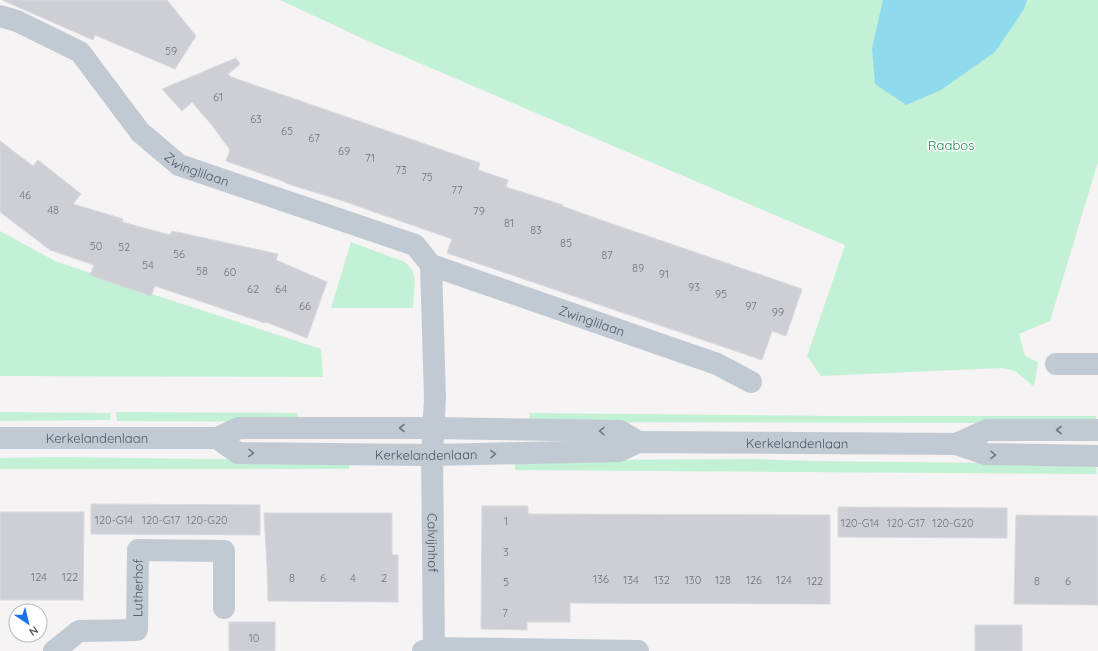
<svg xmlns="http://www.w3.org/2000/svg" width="1098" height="651" font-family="Quicksand,sans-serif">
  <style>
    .green { fill: #c3f1d5 }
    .water { fill: #90daee }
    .building { fill: #cdcfd5; stroke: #d7d9de }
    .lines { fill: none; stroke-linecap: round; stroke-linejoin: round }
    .minor { stroke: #c1cad2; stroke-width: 22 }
    .oneway { stroke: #6e7983 }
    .labels { text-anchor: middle; stroke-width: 3; stroke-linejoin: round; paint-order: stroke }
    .number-label { font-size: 11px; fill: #6b747e }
    .park-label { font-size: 13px; fill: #17864f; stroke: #fff }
    .street-label { font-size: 13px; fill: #4a5661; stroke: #fff }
  </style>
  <rect width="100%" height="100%" fill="#f5f3f3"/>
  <g class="green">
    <path d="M280,0h818v162l-48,159 -31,13 6,22 13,6 -4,25 -19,-16 -13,-3 -181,8 -14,-20 38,-111 -475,-203z"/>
    <path d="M0,231l55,30 100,34 166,54 2,28 -323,-1z"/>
    <path d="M351,242l54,20 7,8 3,9 -2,29h-82z"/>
    <path d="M0,412l111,1 -1,7 -110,1z"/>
    <path d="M116,412l182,1 -2,9 -179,-1z"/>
    <path d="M530,413l300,3h266v5l-87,2 -480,-1z"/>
    <path d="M61,457l288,4v8h-349v-11z"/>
    <path d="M758,459l52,2 286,3 1,10 -582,-4v-7l82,-3z"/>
  </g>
  <path class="water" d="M883,0h144l-3,9 -29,43 -54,38 -35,15 -31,-21 -3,-36z"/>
  <g class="building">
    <path d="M2,0h165l29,36 -21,33 -80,-34 -2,5z"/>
    <path d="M236,58l4,6 -12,10 3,3 249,86 -2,7 30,10 -2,7 57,18 -1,1 36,13 204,70 -16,47 -14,-5 -10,29 -315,-107 5,-14 -112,-39 -55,-17v-1l-59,-21 4,-11 -19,-26 -19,-22 -10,9 -20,-22z"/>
    <path d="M0,141l33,25 5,-6 43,34 -8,10 50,15 -1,3 48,13 2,-4 106,23 -2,6 51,22 -20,56 -41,-16 -1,1 -110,-37 -4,10 -44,-15 -17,-6 4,-10 -44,-15 -50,-38z"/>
    <path d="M91,504l169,1v30l-169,-1z"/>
    <path d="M482,506h46v8l302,1v89l-260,-1v19h-43v8l-46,-1z"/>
    <path d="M838,507l169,1v30l-169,-1z"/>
    <path d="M0,512h84l-1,88h-83z"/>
    <path d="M264,513h128v42h6v47l-130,-1 -1,-35z"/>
    <path d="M1016,515l82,1v89l-84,-1z"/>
    <rect x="229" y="622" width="46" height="29"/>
    <rect x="975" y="625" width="47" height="26"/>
  </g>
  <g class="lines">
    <g class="minor">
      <path id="s1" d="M0,16l17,5 63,31 60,80 39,33 236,80 16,20 286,99 34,18"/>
      <path id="s2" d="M431,265l4,133 -3,57 2,193"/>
      <path d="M1056,364h42"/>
      <path id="s3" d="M0,438h217l22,-10h194l187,3 18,11"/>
      <path id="s4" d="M217,438l21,15 194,2 187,-4 19,-9 318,2 30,10 112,2"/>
      <path d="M956,444l31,-14h111"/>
      <path id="s5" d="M54,651l25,-20 58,-1 1,-80 86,1v57"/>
      <path d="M423,651l11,-3 204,3"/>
    </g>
  </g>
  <defs><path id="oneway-chevron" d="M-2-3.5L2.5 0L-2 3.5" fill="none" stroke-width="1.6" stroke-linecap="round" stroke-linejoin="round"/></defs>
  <g class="oneway">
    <use href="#oneway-chevron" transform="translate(402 428) rotate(180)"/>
    <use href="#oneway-chevron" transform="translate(1059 430) rotate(-180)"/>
    <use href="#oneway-chevron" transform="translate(602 431) rotate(-179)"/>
    <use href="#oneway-chevron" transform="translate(251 453) rotate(1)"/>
    <use href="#oneway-chevron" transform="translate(493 454) rotate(-1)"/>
    <use href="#oneway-chevron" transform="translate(993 455) rotate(1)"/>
  </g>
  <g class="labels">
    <g class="number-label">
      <text x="171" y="55">59</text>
      <text x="218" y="101">61</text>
      <text x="256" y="123">63</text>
      <text x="287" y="135">65</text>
      <text x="314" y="142">67</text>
      <text x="344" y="155">69</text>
      <text x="370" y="162">71</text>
      <text x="401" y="174">73</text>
      <text x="427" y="181">75</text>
      <text x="457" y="194">77</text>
      <text x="25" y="199">46</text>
      <text x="53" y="214">48</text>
      <text x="479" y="215">79</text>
      <text x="509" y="227">81</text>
      <text x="536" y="234">83</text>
      <text x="566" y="247">85</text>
      <text x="96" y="250">50</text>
      <text x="124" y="251">52</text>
      <text x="179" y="258">56</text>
      <text x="607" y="259">87</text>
      <text x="148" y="269">54</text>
      <text x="638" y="272">89</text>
      <text x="202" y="275">58</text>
      <text x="230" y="276">60</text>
      <text x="664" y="278">91</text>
      <text x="694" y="291">93</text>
      <text x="253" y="293">62</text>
      <text x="281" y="293">64</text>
      <text x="721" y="298">95</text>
      <text x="305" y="310">66</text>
      <text x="751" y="310">97</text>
      <text x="778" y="316">99</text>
      <text x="114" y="524">120-G14</text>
      <text x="161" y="524">120-G17</text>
      <text x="207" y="524">120-G20</text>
      <text x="506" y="525">1</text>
      <text x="860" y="527">120-G14</text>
      <text x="906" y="527">120-G17</text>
      <text x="953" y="527">120-G20</text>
      <text x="506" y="556">3</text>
      <text x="39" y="581">124</text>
      <text x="70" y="581">122</text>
      <text x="292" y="582">8</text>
      <text x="323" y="582">6</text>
      <text x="353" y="582">4</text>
      <text x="384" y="582">2</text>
      <text x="601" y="583">136</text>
      <text x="631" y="584">134</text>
      <text x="662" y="584">132</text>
      <text x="693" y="584">130</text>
      <text x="723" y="584">128</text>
      <text x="754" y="584">126</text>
      <text x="784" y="584">124</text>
      <text x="815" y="585">122</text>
      <text x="1037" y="585">8</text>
      <text x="1068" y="585">6</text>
      <text x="506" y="586">5</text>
      <text x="505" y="617">7</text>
      <text x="254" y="642">10</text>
    </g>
    <g class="park-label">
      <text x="951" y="150">Raabos</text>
    </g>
    <g class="street-label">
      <text dy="5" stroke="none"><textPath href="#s1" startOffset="257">Zwinglilaan</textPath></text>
      <text dy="5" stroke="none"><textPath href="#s1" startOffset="684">Zwinglilaan</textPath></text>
      <text dy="5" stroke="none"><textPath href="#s3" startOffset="97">Kerkelandenlaan</textPath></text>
      <text dy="5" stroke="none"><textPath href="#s4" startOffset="587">Kerkelandenlaan</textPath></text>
      <text dy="5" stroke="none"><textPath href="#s4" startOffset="214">Kerkelandenlaan</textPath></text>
      <text dy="5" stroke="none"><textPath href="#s2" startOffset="278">Calvijnhof</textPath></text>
      <text dy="5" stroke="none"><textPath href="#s5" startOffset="132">Lutherhof</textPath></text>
    </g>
  </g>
  <g transform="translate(28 623) rotate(145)"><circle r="19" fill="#ffffff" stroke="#b7bbc0"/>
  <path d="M0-3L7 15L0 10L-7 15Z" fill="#1a73e8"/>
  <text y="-6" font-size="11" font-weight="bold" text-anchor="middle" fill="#4a5661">N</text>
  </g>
</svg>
